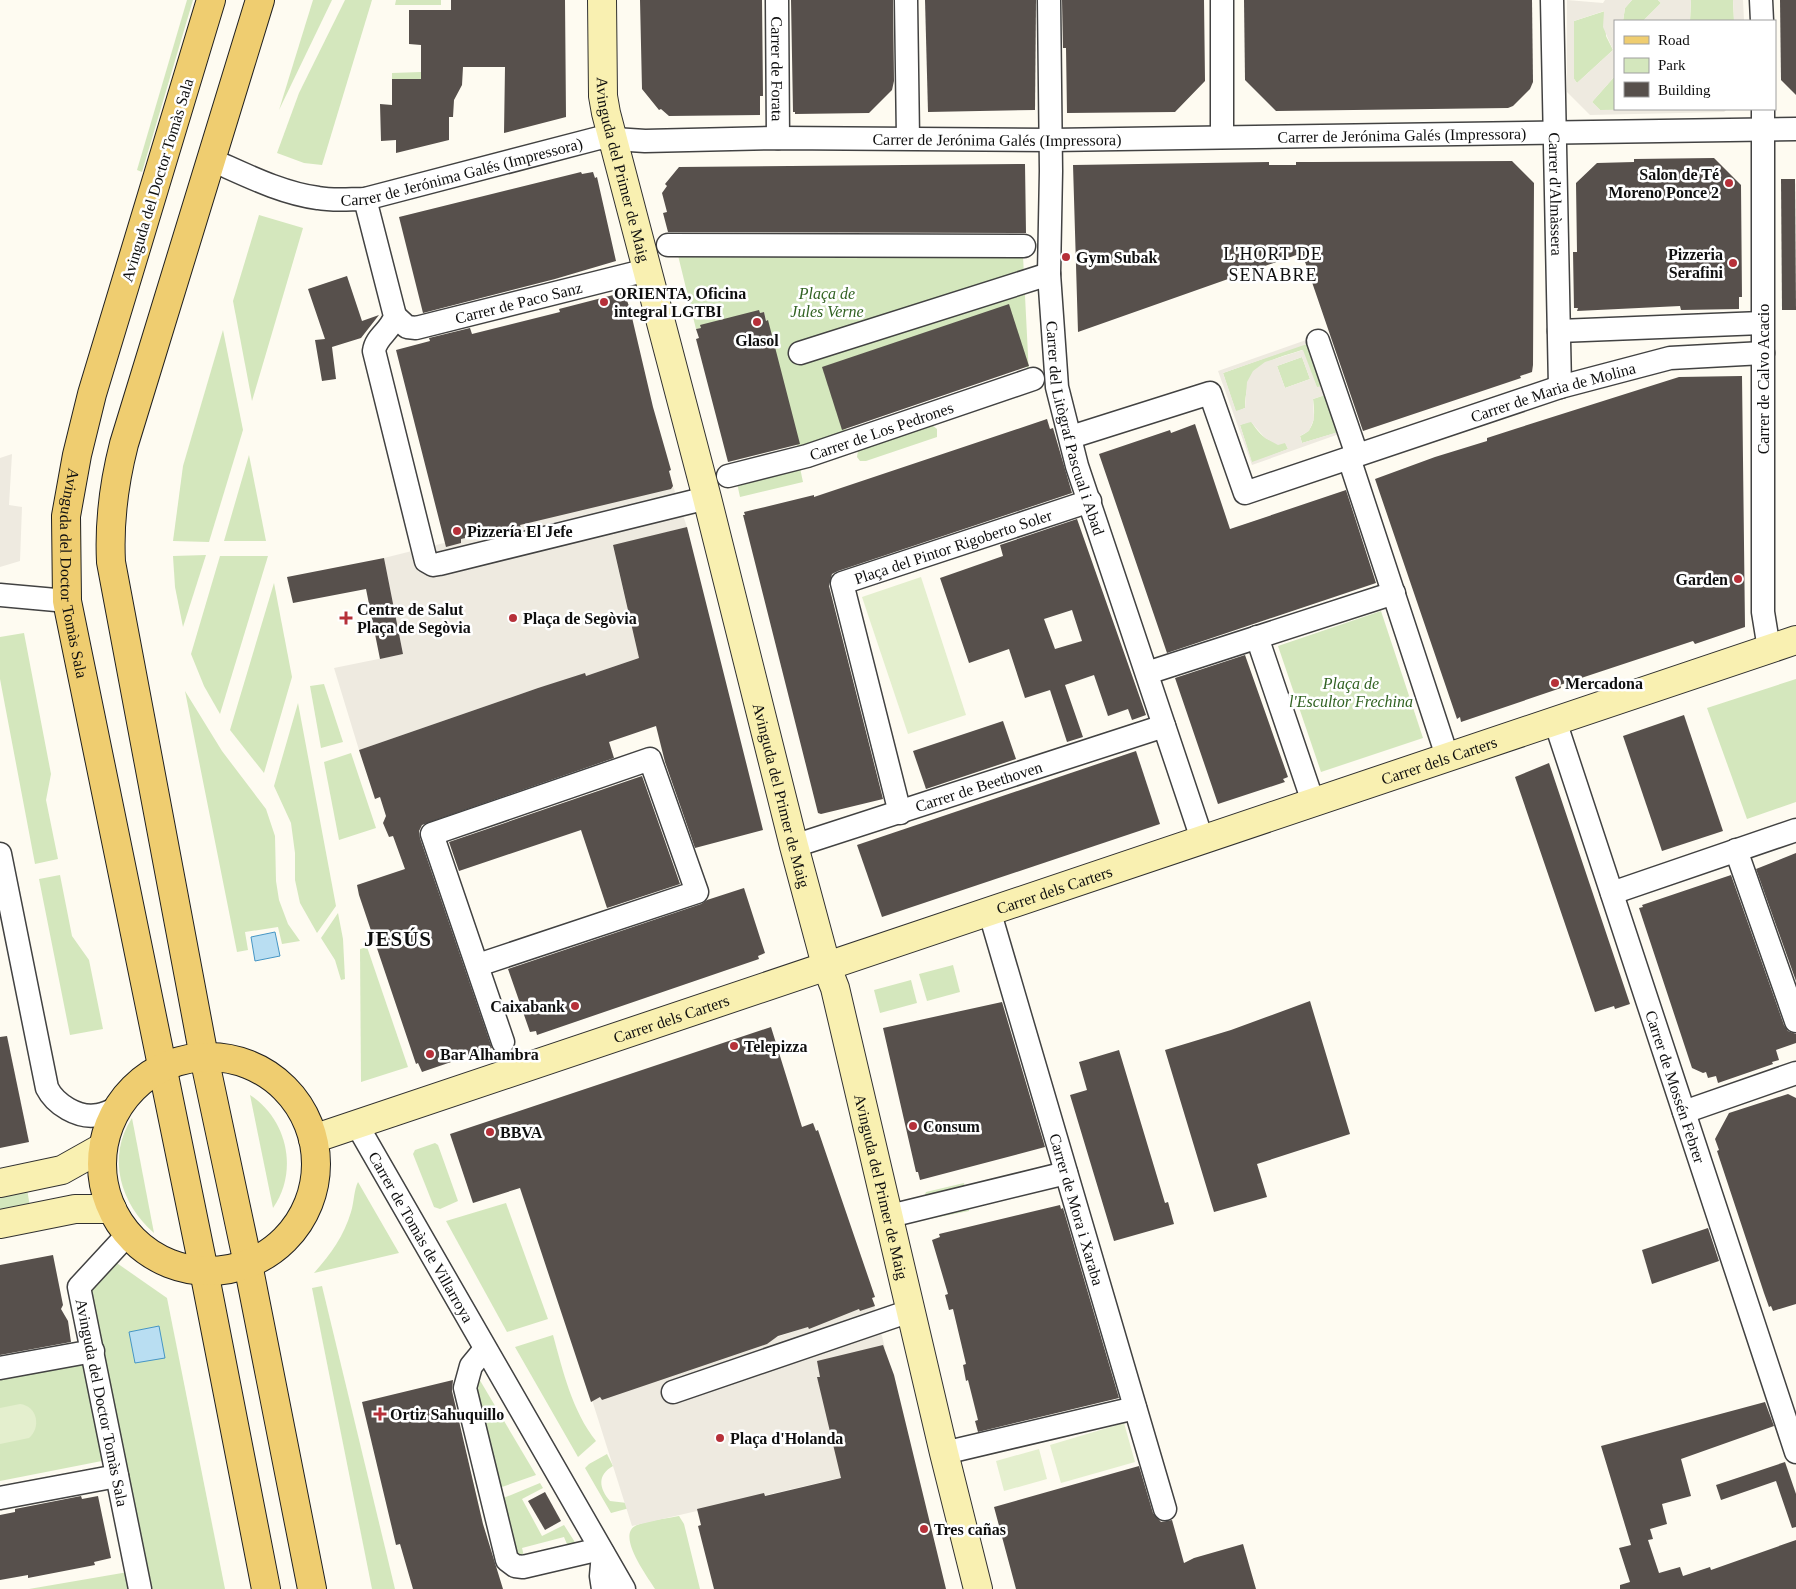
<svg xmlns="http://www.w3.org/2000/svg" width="1796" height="1589" font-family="Georgia,serif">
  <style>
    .green { fill: #d4e7bd }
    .pitch { fill: #e4efce }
    .plaza { fill: #eeeae0; fill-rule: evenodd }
    .water { fill: #b9def2; stroke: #4595c4 }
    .building { fill: #57504c; fill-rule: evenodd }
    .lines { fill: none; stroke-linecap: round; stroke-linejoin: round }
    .street-casing { stroke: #424242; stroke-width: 25 }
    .secondary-casing { stroke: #313131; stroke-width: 30 }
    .primary-casing { stroke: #202020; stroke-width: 30 }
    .street { stroke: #fff; stroke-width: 22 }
    .secondary { stroke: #f9f0b1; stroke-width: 28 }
    .primary { stroke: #efcd70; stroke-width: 28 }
    .poi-dot { fill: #b63039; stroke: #fff; stroke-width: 2 }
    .labels { text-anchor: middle; stroke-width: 5; stroke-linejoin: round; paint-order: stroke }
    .street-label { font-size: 16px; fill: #0f0f0f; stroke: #fff }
    .poi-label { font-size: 16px; font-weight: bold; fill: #0f0f0f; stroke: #fff; text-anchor: start }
    .park-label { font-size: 16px; font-style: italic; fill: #326323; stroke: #fff }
    .neighbourhood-label { font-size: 18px; letter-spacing: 1px; fill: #0f0f0f; stroke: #fff }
    .district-label { font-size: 21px; font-weight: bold; letter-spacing: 1px; fill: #0f0f0f; stroke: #fff }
  </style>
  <rect width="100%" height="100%" fill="#fefbf1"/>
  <g class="green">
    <path d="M187,0h6l-51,172 -5,-2z"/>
    <path d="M313,0h19l-53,110z"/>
    <path d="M345,0h27l-50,165 -18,-2 -27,-10 22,-60z"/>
    <path d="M396,0h45v5h-46z"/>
    <path d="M1632,0h26l3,3 -18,18h-20l2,-13z"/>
    <path d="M1691,0h42l1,21h-44z"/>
    <path d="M1605,11l1,25 7,14 -36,33 -3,-4v-58z"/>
    <path d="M421,72v7h-29v-6z"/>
    <path d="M1615,76v33h97l-112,1 -8,-8z"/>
    <path d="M259,215l44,13 -51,173 -19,-100z"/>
    <path d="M1022,236l7,139 -22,-66 -181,61 22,66 -49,16 -35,-140 -68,17 -22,-90z"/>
    <path d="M223,330l20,100 -34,112 -36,-1 10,-75z"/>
    <path d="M1307,343l15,43 -5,2 -15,-38c-37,12 -56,14 -57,58l-9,4 -13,-39z"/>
    <path d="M1302,357l8,22 -25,9 -8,-22z"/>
    <path d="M1325,395l14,37 -37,11 -2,-7c16,-6 15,-22 13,-37z"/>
    <path d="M1251,421c8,14 18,23 34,21l3,7 -36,14 -12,-38z"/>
    <path d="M932,425l5,4v8l-71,24h-6l-3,-4 1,-7z"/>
    <path d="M249,455l17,86h-42z"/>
    <path d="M800,468l3,14 -63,15 -3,-14z"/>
    <path d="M206,555l-23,72 -8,-40 -2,-31z"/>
    <path d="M220,556h48l-48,158 -16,-28 -13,-32z"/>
    <path d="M274,583l18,94 -28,96 -34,-43z"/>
    <path d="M1381,611l42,127 -102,34 -43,-126z"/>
    <path d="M24,633l27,141 -5,26 12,59 -23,5 -35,-185v-42z"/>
    <path d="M1796,679v123l-49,17 -40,-111z"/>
    <path d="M324,684l19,58 -22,6 -11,-62z"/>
    <path d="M185,691l37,60 44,58 9,27 1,45 3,19 9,24 12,17 -18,3 -4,-17 -33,5 3,18 -11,2z"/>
    <path d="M298,703l38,203 -19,27 -17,-30 -5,-23v-27l-4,-30 -17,-37z"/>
    <path d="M351,753l25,75 -37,12 -15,-78z"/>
    <path d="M60,875l12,61 17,24 14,69 -33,6 -31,-156z"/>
    <path d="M338,913l5,26 2,40 -4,1 -6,-20 -14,-22z"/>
    <path d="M367,947l41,120 -47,15 -1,-133z"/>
    <path d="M953,965l7,27 -33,9 -8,-27z"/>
    <path d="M911,980l6,23 -37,10 -6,-23z"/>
    <path d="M250,1095c37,24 49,76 23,113z"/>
    <path d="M132,1118l22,115c-33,-28 -48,-76 -22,-115z"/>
    <path d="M435,1143l3,2 20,56 -18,8 -6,-2 -21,-53 2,-4z"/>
    <path d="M358,1182l41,71 -85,20c16,-18 30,-37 37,-61 3,-9 3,-23 7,-30z"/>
    <path d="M964,1183l5,28 -40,8 -5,-22 2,-5z"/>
    <path d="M27,1189l3,18 -30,6v-18z"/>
    <path d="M506,1203l42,116 -41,13 -61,-111z"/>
    <path d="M111,1259l56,39 58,291h-79l-61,-309z"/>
    <path d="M322,1286l73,303h-23l-60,-301z"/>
    <path d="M553,1335c10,36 19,76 43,106l-18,16 -63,-110z"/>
    <path d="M90,1351l22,108 -112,22v-113z"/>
    <path d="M475,1372l61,103 -37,13 -28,-93z"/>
    <path d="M607,1454l6,12c-16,9 -14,22 -3,35l17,2 40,-5 -56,15 -26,-45 4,-4z"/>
    <path d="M540,1483l3,5 -21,11 20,37 22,-11 14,22 -9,2 -5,-12 -42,11 3,12 -7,1 -17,-62z"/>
    <path d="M679,1516l5,8 16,65h-45c-8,-13 -40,-55 -18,-64 12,-5 28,-6 42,-9z"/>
    <path d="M128,1572l3,17h-102z"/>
  </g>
  <g class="pitch">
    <path d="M921,577l45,138 -58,19 -46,-137z"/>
    <path d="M20,1404c18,2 21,24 9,34l-29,6v-36z"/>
    <path d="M1124,1423l11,39 -74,21 -11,-38z"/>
    <path d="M1039,1449l8,30 -43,12 -8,-30z"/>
  </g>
  <g class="plaza">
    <path d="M1567,0l36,3 2,-3h27l-7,8 -2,13h-8v55l-23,26 8,8 127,-1 -3,3 -134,3 -23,-23zM1604,11l-1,16 10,23 -36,33 -3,-4v-58z"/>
    <path d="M1658,0h33l-1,21h-47l18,-18z"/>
    <path d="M1733,0h10l1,21h-10z"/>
    <path d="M1309,339l33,94 -90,32 -34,-94zM1307,344l15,42 -5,1 -14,-37 -38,12 -12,9 -6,11 -2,26 -9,3 -13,-38zM1302,357l8,22 -25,9 -8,-22zM1325,395l13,37 -36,11 -2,-7 9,-5 5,-12 -1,-20zM1251,422l14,16 13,7 7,-2 3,6 -36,13 -12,-37z"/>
    <path d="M12,454l-3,51 13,2 -2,54 -20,6v-109z"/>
    <path d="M673,486l14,41 -74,19 26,112 -53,18 -48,12 -179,62 -25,-82 69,-14 -19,-96z"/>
    <path d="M874,1304l11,44 -67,16 26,113 -212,49 -40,-126z"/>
  </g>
  <g class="water">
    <path d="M275,932l5,24 -25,5 -4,-24z"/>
    <path d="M159,1326l6,32 -30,5 -6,-31z"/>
  </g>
  <g class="building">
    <path d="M451,0h114l1,117 -62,16 1,-66h-42l-1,18 -8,15 -1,17h-4v23l-53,13v-13l-15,1 -1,-37 12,1v-26h29v-34l-12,-1v-34h42z"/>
    <path d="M640,0h122l1,96h-3v19l-91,1 -8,-7 -2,1 -17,-21z"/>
    <path d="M791,0h102l1,81 -2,9 -23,23 -74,1v-2h-2z"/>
    <path d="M925,0h111l-1,110 -107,2z"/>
    <path d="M1062,0h142l1,81 -30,31 -108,1 -1,-65h-3z"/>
    <path d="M1244,0h288l1,82 -3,7 -17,17 -5,2 -232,3 -31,-31z"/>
    <path d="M1780,0h16v95l-15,-15z"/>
    <path d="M1714,158l27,27 1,112h-3v12l-58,1 -1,-4 -103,5 1,-3h-4l-1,-56h4l-1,-69 21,-20 37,-1v-3z"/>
    <path d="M1512,161l22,22 -1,182 -1,7 -12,4 1,2 -158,53 -61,-178 -224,79 -5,-167 196,-3v3h27v-3h17z"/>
    <path d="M1025,164l1,69 -358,-1 -5,-19 4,-1 -5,-19 5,-7 -2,-2 14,-17z"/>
    <path d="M581,172l1,2 11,-2 2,6 2,-1 19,84 -61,18 -132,34 -24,-96z"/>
    <path d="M1781,179h14l1,131h-14z"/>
    <path d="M347,276l15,45 17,-6 -18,23 -29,9 4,32 -14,2 -7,-41 10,-1 -17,-50z"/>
    <path d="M621,293l1,3 3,-1 5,14 23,98 18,63 -2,1 4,15 -2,3 -151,36 1,3 -16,4 -1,-3 -43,10v4l-15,4 -50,-197 34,-9 -1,-3 41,-10 2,6 88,-22 -1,-3z"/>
    <path d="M1009,304l20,62 -187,64 -20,-63z"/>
    <path d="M759,310l1,3 4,-1 2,9 2,-1 32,124 -72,18 -32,-123 3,-1 -3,-9 5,-1 -1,-3z"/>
    <path d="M1742,376l3,251 -50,17 -2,-3 -133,44 1,3 -100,34 -1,-5 -3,2 -82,-240 60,-22 52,-16v-3l31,-10 161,-51z"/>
    <path d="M1047,419l3,10 3,-1 19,65 -234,78 -6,3 -3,12 54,213 -62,15 -3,-1 -75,-298h2l-1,-3 70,-17v2z"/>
    <path d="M1195,424l35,105 116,-39 30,93 -209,70 -68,-199 71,-24 1,3z"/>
    <path d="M1077,519l69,196 -14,5 -4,-11 -20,7 -14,-41 -29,10 18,52 -16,5 -17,-52 -25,8 -16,-49 -40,14 -29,-85 63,-22 -3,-11zM1072,610l10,31 -27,8 -11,-30z"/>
    <path d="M687,527l76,303 -68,18 -30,-86 -9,-36 -47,16 5,16 -192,67 -3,6 1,7 72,210 -70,24 -4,-9 -2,1 -57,-169 -2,-10 48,-16 -12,-33 -4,1 -6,-14 3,-7 -6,-19 -5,2 -16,-49 179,-62 47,-15 1,3 53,-18 -26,-113z"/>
    <path d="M384,558l19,96 -23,5 -14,-70 -73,14 -6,-26z"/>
    <path d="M1245,655l43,122 -5,2 2,3 -67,22 -43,-126z"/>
    <path d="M1684,715l39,116 -61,20 -39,-115z"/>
    <path d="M1003,721l13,38 -90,30 -13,-38z"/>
    <path d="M1136,751l24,73 -278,93 -25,-72z"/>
    <path d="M1549,763l81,241 -15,5 -1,-3 -19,6 -80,-235z"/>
    <path d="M642,776l38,108 -73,24 -26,-78 -122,41 -10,-29z"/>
    <path d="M1796,853v128l-40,-112z"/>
    <path d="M1731,875l53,150 4,6 8,3v9l-20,7 3,10 -7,2 1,2 -55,19 -2,-7 -8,2 -2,-6 -3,1 -11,-5 -53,-160 4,-1 -1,-2z"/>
    <path d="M744,888l21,65 -7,3 1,3 -222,76 -1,-4 -6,1 -22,-63 193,-65 6,-4z"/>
    <path d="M1310,1001l40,133 -93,30 10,33 -53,15 -49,-162 66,-20z"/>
    <path d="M1002,1002l43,145 -125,33 -2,-8h-2l-33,-144z"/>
    <path d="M771,1027l31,100 11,-4 3,8 2,-1 57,167 -3,1 3,8 -15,5 -1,-2 -50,20 -1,-2 -30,9 -11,8 -165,56 -2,-3 -9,5 -71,-214 -47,15 -23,-69z"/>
    <path d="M7,1036l22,106 -29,6v-111z"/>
    <path d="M1119,1050l46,153 3,-1 6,22 -60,17 -44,-146 17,-5 -8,-28z"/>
    <path d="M1788,1094l8,4v206l-23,7 -2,-5 -2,1 -5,-14 -47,-142 2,-1 -4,-11 14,-26z"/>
    <path d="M1060,1205l1,4 2,-1 56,190 -141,34 -3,-11 3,-1 -10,-40 -2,1 -3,-16 3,-1 -13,-55 -4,1 -4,-15 3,-1 -16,-54 8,-3 -1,-3z"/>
    <path d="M1708,1228l11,33 -67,23 -10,-34z"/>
    <path d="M53,1255l10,50 -2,4 7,12 3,21 -71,13v-90z"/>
    <path d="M883,1345l11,30 52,214h-232l-16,-63 3,-1 -4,-16 67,-16 1,3 76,-18 -24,-101h3l-3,-16z"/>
    <path d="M453,1380l-1,11 31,133 20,65h-90l-13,-45 -4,1 -34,-143z"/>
    <path d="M1765,1402l9,24 -93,33 10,37 -29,8 5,20 -17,5 3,10 -5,1 11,33 21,-6 3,9 27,-9 1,3 85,-30v49h-176v-4l10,-3 -11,-34 12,-3 -30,-99z"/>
    <path d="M1785,1462l11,32v33l-4,1 -16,-47 -55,19 -5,-15z"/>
    <path d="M1139,1466l14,47 8,9 11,-2 12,43 10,-5 49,-14 13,45h-240l-22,-82z"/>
    <path d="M545,1492l16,29 -16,9 -17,-29z"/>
    <path d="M81,1496l1,3 16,-3 13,62 -17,4 1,3 -67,13v-3l-28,5v-65l15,-3v-3z"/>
  </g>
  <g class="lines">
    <g class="street-casing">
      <g id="street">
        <path id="s1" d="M777,0l1,138"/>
        <path d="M906,0l2,138"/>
        <path id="s2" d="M1049,0l2,171 -2,103 8,113 20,79 125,373"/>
        <path id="s3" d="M1552,0l8,387"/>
        <path d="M1761,0l1,21"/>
        <path d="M1763,109v503l6,37"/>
        <path d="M1222,136v-136"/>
        <path id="s4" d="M212,160c34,15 69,33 106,38 16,3 32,1 47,1l234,-61 46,3 133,-3 273,2 745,-11"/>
        <path d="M365,199l30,117c-4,15 -19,20 -21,35l52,210 7,4 6,-1 268,-66"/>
        <path d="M668,245l356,1"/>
        <path id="s5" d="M395,316l12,11 9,1 231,-58"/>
        <path d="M1559,331l203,-8"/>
        <path d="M1318,341l39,114"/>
        <path d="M800,353l249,-79"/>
        <path id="s6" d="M1071,437l139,-44 35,100 315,-106 110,-29 93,-5"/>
        <path d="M1349,458l98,298"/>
        <path id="s7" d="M728,476l79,-20 226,-77"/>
        <path d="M0,595l67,6"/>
        <path d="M1257,637l56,165"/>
        <path d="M1147,673l247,-80"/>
        <path id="s8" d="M1555,721l241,731"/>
        <path id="s9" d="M900,813l-58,-230 248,-82"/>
        <path id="s10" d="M794,846l370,-120"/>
        <path d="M1736,850l60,171"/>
        <path d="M0,854l47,234c8,16 31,31 51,27 6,-1 13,-4 19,-7"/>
        <path d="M1612,893l184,-63"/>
        <path id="s11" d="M989,910l176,599"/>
        <path d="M478,965l219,-73 -47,-133 -218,75 71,208"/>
        <path d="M1684,1112l112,-39"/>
        <path id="s12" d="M357,1125l267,464"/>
        <path d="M890,1216l176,-43"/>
        <path id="s13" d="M128,1234l-49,53 61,302"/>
        <path d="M485,1349l-14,17 -6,22 42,172 8,6 8,1 77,-18"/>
        <path d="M0,1368l93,-17"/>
        <path d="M673,1392l237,-81"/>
        <path d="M944,1453l191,-45"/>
        <path d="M0,1498l117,-22"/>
        <path d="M603,1589l-2,-13 2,-23"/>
      </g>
    </g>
    <g class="secondary-casing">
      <g id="secondary">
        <path id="s14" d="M602,0l1,96 3,17 101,385 87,348 32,119 9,23 109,465 34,136"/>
        <path id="s15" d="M313,1139l1483,-499"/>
        <path d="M0,1183l62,-13 41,-23"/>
        <path d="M0,1224l75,-15h37"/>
      </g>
    </g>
    <g class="primary-casing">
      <g id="primary">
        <path id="s16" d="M211,0l-119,394 -15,61 -11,61 1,85 137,670 62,318"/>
        <path d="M260,0l-136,444c-10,39 -15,78 -13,118l93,495 44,207 64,325"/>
        <circle cx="209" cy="1164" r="107"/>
      </g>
    </g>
    <use href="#street" class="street"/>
    <use href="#secondary" class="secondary"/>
    <use href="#primary" class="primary"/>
  </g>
  <g class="poi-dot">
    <circle cx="1729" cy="183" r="5"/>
    <circle cx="1066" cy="257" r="5"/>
    <circle cx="1733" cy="263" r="5"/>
    <circle cx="604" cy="302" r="5"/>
    <circle cx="757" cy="322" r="5"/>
    <circle cx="457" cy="531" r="5"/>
    <circle cx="1738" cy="579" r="5"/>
    <path d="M343.5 610.5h5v5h5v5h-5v5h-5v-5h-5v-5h5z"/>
    <circle cx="513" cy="618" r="5"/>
    <circle cx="1555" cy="683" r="5"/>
    <circle cx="575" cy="1006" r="5"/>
    <circle cx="734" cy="1046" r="5"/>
    <circle cx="430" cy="1054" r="5"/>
    <circle cx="913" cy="1126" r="5"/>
    <circle cx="490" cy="1132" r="5"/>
    <path d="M377.5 1406.5h5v5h5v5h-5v5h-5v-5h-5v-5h5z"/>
    <circle cx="720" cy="1438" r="5"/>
    <circle cx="924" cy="1529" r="5"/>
  </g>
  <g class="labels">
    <g class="street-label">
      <text dy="6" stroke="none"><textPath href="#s1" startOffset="69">Carrer de Forata</textPath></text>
      <text dy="6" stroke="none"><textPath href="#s4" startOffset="1205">Carrer de Jerónima Galés (Impressora)</textPath></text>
      <text dy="6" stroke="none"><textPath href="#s4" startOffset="800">Carrer de Jerónima Galés (Impressora)</textPath></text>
      <text dy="6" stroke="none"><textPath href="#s4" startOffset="260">Carrer de Jerónima Galés (Impressora)</textPath></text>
      <text dy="6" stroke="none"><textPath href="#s14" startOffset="172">Avinguda del Primer de Maig</textPath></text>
      <text transform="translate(157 180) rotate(-73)" y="6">Avinguda del Doctor Tomàs Sala</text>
      <text dy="6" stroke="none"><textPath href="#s3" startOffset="194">Carrer d'Almàssera</textPath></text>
      <text dy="6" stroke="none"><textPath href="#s5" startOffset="131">Carrer de Paco Sanz</textPath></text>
      <text transform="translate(1763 379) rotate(-90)" y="6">Carrer de Calvo Acacio</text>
      <text dy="6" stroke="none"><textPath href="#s6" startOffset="576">Carrer de Maria de Molina</textPath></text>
      <text dy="6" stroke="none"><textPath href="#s2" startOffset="431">Carrer del Litògraf Pascual i Abad</textPath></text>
      <text dy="6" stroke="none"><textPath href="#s7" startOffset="160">Carrer de Los Pedrones</textPath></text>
      <text dy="6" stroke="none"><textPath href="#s9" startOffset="354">Plaça del Pintor Rigoberto Soler</textPath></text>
      <text dy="6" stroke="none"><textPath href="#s16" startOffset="594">Avinguda del Doctor Tomàs Sala</textPath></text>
      <text dy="6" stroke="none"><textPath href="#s15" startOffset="1188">Carrer dels Carters</textPath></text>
      <text dy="6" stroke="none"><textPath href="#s10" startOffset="194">Carrer de Beethoven</textPath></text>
      <text dy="6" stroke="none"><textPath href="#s14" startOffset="818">Avinguda del Primer de Maig</textPath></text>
      <text dy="6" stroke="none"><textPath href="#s15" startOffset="782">Carrer dels Carters</textPath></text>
      <text dy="6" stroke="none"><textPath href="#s15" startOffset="378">Carrer dels Carters</textPath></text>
      <text dy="6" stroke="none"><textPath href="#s8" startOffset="385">Carrer de Mossén Febrer</textPath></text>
      <text dy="6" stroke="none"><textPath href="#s14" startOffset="1222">Avinguda del Primer de Maig</textPath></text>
      <text dy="6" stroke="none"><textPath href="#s11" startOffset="312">Carrer de Mora i Xaraba</textPath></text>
      <text dy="6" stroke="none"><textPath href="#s12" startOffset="129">Carrer de Tomàs de Villarroya</textPath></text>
      <text dy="6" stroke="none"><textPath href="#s13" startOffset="190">Avinguda del Doctor Tomàs Sala</textPath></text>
    </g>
    <g class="poi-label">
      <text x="1719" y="180" text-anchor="end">Salon de Té<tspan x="1719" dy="18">Moreno Ponce 2</tspan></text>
      <text x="1723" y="260" text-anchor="end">Pizzeria<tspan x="1723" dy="18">Serafini</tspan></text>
      <text x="1076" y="263">Gym Subak</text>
      <text x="614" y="299">ORIENTA, Oficina<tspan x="614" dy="18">integral LGTBI</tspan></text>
      <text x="757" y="346" text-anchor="middle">Glasol</text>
      <text x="467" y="537">Pizzería El Jefe</text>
      <text x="1728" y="585" text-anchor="end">Garden</text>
      <text x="357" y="615">Centre de Salut<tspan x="357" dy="18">Plaça de Segòvia</tspan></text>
      <text x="523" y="624">Plaça de Segòvia</text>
      <text x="1565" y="689">Mercadona</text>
      <text x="565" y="1012" text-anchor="end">Caixabank</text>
      <text x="744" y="1052">Telepizza</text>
      <text x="440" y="1060">Bar Alhambra</text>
      <text x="923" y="1132">Consum</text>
      <text x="500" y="1138">BBVA</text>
      <text x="390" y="1420">Ortiz Sahuquillo</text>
      <text x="730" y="1444">Plaça d'Holanda</text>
      <text x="934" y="1535">Tres cañas</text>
    </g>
    <g class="park-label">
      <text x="827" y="299">Plaça de<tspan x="827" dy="18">Jules Verne</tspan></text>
      <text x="1351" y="689">Plaça de<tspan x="1351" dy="18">l'Escultor Frechina</tspan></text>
    </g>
    <g class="neighbourhood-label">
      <text x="1273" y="260">L'HORT DE<tspan x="1273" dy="21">SENABRE</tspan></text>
    </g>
    <g class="district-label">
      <text x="398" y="946">JESÚS</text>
    </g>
  </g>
  <rect x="1614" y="20" width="162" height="90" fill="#ffffff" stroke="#9f9f9f"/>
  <rect x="1624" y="36" width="25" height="8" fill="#efcd70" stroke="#9f9f9f"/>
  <text x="1658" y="45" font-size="15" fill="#0f0f0f">Road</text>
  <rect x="1624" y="58" width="25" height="15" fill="#d4e7bd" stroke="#9f9f9f"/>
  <text x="1658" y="70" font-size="15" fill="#0f0f0f">Park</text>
  <rect x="1624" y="82" width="25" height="15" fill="#57504c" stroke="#9f9f9f"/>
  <text x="1658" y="95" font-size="15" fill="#0f0f0f">Building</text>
</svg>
